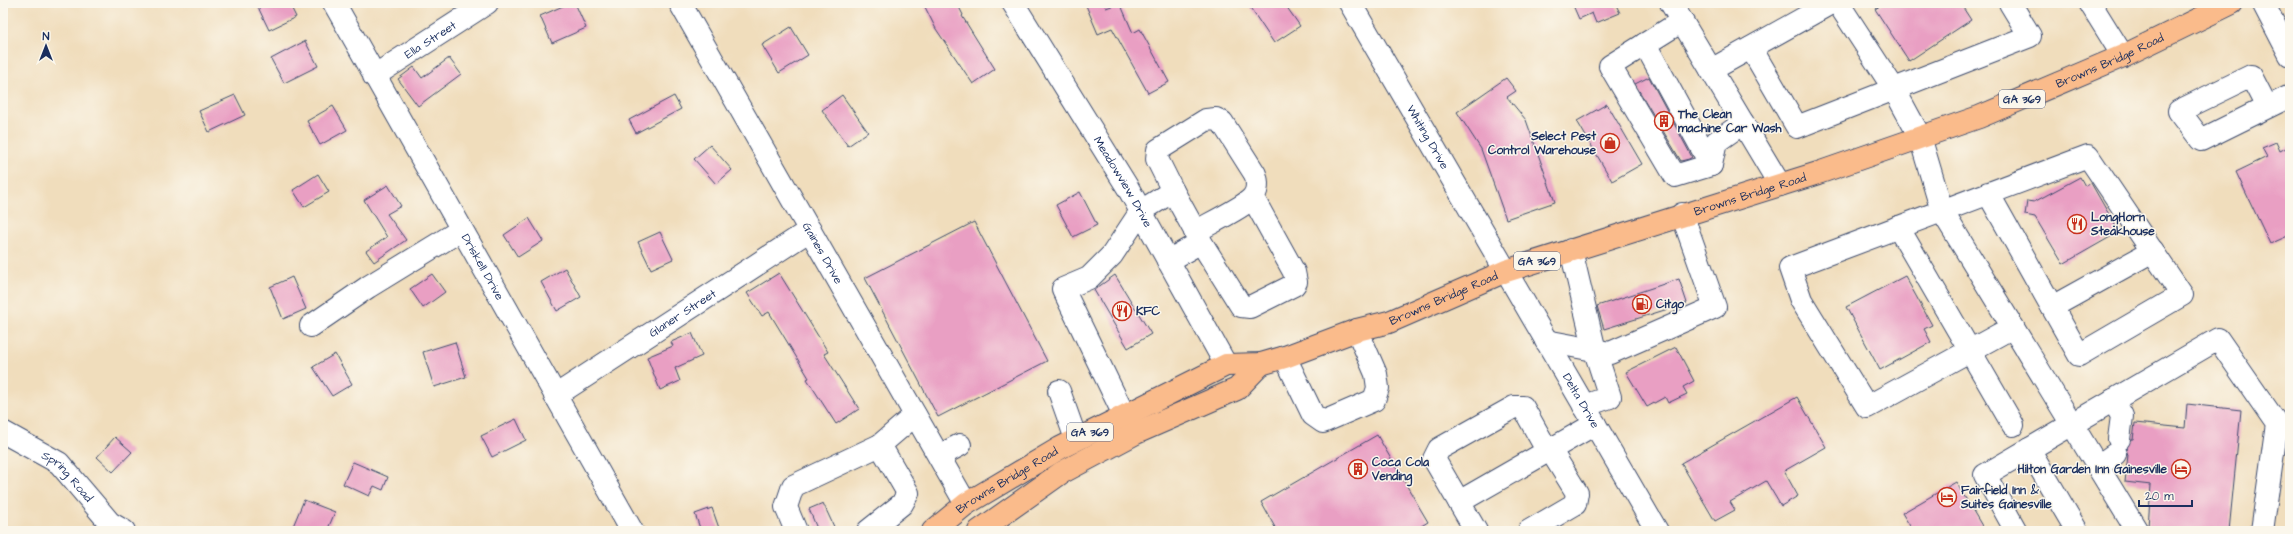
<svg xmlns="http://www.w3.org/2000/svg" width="2293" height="534" font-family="'Architects Daughter',sans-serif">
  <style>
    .building { fill: #e99fc3 }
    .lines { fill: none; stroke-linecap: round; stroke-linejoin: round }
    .minor-casing { stroke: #3b496c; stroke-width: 24 }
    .major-casing { stroke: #3b496c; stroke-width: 24 }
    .minor { stroke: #fff; stroke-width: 22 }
    .major { stroke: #fabb8b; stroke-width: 22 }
    .labels { text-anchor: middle; stroke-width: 3; stroke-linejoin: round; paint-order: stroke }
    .shield { fill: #fbf7ec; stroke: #5e6b89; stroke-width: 1 }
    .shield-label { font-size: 11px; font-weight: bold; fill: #1b2f5e }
    .street-label { font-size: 12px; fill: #1b2f5e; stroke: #fbf7ec }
    .poi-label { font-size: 12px; font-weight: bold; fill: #1b2f5e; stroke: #fbf7ec; text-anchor: start }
  </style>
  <rect width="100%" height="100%" fill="#fbf7ec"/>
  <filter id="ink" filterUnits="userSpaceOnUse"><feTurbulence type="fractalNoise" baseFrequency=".025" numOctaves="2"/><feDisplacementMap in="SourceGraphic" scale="8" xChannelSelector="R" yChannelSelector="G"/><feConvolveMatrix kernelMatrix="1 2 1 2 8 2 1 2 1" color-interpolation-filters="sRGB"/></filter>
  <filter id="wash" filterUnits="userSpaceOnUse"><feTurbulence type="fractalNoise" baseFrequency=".012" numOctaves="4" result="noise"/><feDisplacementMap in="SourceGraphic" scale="16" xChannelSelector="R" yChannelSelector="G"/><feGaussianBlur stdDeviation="0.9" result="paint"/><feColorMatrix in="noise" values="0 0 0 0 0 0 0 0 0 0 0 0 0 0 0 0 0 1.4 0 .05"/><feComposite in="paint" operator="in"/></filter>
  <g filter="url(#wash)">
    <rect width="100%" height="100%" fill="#f0ddbc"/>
    <g id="blocks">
      <g class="building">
        <path d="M256,3h33l7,14 -27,13z"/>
        <path d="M570,3h5l11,25 -34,15 -12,-27z"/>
        <path d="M923,3h34l6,12 -1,1 33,53 -22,15 -37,-55z"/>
        <path d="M1085,3h19l2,5 14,-5 13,30 7,-4 29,53 -21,11 -36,-65 -14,6z"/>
        <path d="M1247,3h37l16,23 -26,17z"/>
        <path d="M1572,3h43l5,10 -24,10 -4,-10 -13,6z"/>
        <path d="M1885,3h75l11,17 -62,41 -34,-52z"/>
        <path d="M791,27l17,28 -29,18 -17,-28z"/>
        <path d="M305,41l13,25 -34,17 -13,-24z"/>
        <path d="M449,58l12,16 -43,32 -20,-27 16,-12 8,11z"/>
        <path d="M1649,77l43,80 -3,2 -8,2 -46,-77z"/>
        <path d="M1506,78l10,13 -9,6 19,23 29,82 -49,17 -25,-70 -24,-37z"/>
        <path d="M235,95l10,20 -36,17 -10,-21z"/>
        <path d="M842,95l26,37 -20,14 -26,-36z"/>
        <path d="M674,96l7,13 -45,24 -7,-13z"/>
        <path d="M1607,104l35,60 -30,17 -35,-60z"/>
        <path d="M333,106l14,24 -27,15 -13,-24z"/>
        <path d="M2276,142l4,9 10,-5v89l-20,9 -34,-72 31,-15 -5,-9z"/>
        <path d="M710,145l22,25 -16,14 -22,-25z"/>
        <path d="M318,174l11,18 -25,15 -11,-17z"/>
        <path d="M2080,177l5,9 6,-3 28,49 -56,32 -28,-47 -10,-2 2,-14 7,1z"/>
        <path d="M388,185l13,21 -14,8 19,26 -32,22 -8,-11 21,-14 -23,-37z"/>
        <path d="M1080,192l17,33 -24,12 -17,-32z"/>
        <path d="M529,218l14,23 -25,16 -14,-22z"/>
        <path d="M974,222l73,139 -109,56 -73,-139z"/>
        <path d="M660,232l13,27 -22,10 -13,-27z"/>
        <path d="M565,268l16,29 -24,14 -16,-29z"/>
        <path d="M779,273l49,79 -4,2 35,55 -23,15 -29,-45 2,-1 -40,-66 -7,4 -15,-23z"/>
        <path d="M432,274l13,18 -22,16 -13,-19z"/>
        <path d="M1115,275l36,59 -23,14 -34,-58z"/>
        <path d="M1905,276l27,49 -8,4 7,13 -51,28 -34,-63z"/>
        <path d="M292,277l14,32 -23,10 -13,-32z"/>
        <path d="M1679,279l8,24 -83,26 -7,-23z"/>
        <path d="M692,333l10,23 -27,12 5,13 -20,9 -13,-33 26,-11 -2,-4z"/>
        <path d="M455,342l11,35 -32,10 -11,-35z"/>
        <path d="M1676,347l18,34 -11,6 4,7 -19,9 -3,-6 -18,10 -21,-35z"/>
        <path d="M335,354l17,30 -20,12 -19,-29z"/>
        <path d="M1797,397l29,50 -42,24 14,25 -17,10 -15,-25 -36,21 5,8 -20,11 -34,-58z"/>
        <path d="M2187,404l54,6 -12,121h-55v-2l-26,-2 3,-42 -26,-3 3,-27 -2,-6 5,-9h2l2,-17 50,5z"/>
        <path d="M516,419l10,21 -34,17 -11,-21z"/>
        <path d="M1377,435l51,87 -15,9h-136l-16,-29z"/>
        <path d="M115,437l17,15 -19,20 -16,-15z"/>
        <path d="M353,462l35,15 -5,13 -9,-4 -5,10 -26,-12z"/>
        <path d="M1956,482l29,49h-72l-11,-18z"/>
        <path d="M304,500l31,12 -8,19h-36z"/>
        <path d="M823,503l13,28h-18l-9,-22z"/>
        <path d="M712,508l8,23h-19l-6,-17z"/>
      </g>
    </g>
  </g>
  <g filter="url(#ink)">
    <use href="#blocks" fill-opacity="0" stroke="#3b496c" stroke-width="1"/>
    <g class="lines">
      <g class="minor-casing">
        <g id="minor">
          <path id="s1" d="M334,3l298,528"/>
          <path id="s2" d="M680,3l286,501"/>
          <path id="s3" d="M1013,3l115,185 98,177"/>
          <path id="s4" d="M1350,3l307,528"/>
          <path d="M1671,3l109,182"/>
          <path d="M1838,3l56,86 26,48 22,74 195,320"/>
          <path d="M2090,3l33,53"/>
          <path d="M2263,3l27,52"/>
          <path d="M1682,21l-72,45 65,110 36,-11 5,-23 27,-19"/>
          <path d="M1645,44l66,121"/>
          <path d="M1751,48l46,79 233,-91 -20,-33"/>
          <path d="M1711,70l120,-67"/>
          <path id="s5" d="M374,76l113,-73"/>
          <path d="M2267,107l-16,-31 -72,35 22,29 89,-44"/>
          <path d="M1173,191l-16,-32 1,-9 48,-30 10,-1 6,3 33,52c3,8 3,18 -3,24 -8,9 -45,27 -57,34"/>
          <path d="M1988,193l91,162 103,-60 -94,-139c-99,37 -198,74 -298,112l11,32 66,107 146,-80"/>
          <path d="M1898,227l115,198"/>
          <path d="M1201,242l40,64 9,1 44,-22 2,-3 -2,-10 -41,-74"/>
          <path d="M1571,250l24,101 15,46 -26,9"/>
          <path d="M2052,307l101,-56"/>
          <path d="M311,326l57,-39 93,-57"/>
          <path d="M1546,341l64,12 105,-46 -33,-93"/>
          <path d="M1285,357l28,58 10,7 51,-22 4,-12 -2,-14 -19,-44"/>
          <path d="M1059,391l17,48"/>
          <path id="s6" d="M555,396l255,-166"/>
          <path d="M2113,400l9,16 -3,23"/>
          <path d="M1124,415l-61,-126 26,-11 23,-23 29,-44 32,-20 28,51 -33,19"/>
          <path id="s7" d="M3,432l56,31 51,60 14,8"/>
          <path d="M2029,449l48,82"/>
          <path d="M1548,452l-25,-45h-9l-75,42 -5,10 25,43 136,-78"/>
          <path d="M939,456l21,-11"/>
          <path d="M2098,466l17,-12"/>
          <path d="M1459,502l17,29"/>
          <path d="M796,531l-10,-24 7,-21 87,-41 35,-30"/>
          <path d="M868,531l34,-27 6,-11 -28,-48"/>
          <path d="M1529,531l46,-27 2,-11 -26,-42"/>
          <path d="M2016,531l-31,-56 233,-136 59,85 -15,107"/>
        </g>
      </g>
      <g class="major-casing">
        <g id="major">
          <path id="s8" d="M933,531l33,-27 94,-56 166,-83 35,-1 24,-7 72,-27 32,-8 117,-51 312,-98 161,-56 144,-61 109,-53"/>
          <path d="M979,531l82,-58 75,-40 101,-44 24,-25"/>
        </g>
      </g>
      <use href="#minor" class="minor"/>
      <use href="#major" class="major"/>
    </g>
  </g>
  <defs>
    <g id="building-ring" transform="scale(1)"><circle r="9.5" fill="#fbf7ec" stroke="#c8321e" stroke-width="1.5"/><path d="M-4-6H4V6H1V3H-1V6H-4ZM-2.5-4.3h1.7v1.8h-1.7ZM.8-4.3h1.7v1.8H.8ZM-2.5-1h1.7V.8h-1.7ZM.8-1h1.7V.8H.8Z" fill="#c8321e"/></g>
    <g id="shop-ring" transform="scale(1)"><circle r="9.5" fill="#fbf7ec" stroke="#c8321e" stroke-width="1.5"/><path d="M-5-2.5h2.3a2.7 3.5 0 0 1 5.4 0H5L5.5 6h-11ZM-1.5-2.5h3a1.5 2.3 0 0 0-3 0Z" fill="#c8321e"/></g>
    <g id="restaurant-ring" transform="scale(1)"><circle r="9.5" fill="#fbf7ec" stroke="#c8321e" stroke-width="1.5"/><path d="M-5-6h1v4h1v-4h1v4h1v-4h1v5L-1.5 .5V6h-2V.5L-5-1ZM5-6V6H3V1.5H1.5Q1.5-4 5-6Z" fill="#c8321e"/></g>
    <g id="fuel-ring" transform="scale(1)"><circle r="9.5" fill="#fbf7ec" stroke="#c8321e" stroke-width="1.5"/><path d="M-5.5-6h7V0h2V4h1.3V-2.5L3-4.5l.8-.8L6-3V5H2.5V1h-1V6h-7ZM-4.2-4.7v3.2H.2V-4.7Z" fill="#c8321e"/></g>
    <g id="hotel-ring" transform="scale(1)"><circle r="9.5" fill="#fbf7ec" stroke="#c8321e" stroke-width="1.5"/><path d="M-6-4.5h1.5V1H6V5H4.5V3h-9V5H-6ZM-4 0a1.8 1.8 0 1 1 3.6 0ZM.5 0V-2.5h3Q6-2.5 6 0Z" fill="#c8321e"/></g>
  </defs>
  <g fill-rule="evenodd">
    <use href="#building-ring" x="1664" y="121"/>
    <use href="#shop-ring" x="1610" y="143"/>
    <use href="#restaurant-ring" x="2077" y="224"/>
    <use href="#fuel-ring" x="1642" y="304"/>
    <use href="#restaurant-ring" x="1122" y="311"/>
    <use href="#building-ring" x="1358" y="469"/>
    <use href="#hotel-ring" x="2181" y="469"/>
    <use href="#hotel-ring" x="1947" y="497"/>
  </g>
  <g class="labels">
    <g class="shield">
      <rect x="1999" y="90" width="46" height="18" rx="3"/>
      <rect x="1514" y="252" width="46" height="18" rx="3"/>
      <rect x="1067" y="423" width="46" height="18" rx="3"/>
    </g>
    <g class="shield-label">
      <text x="2022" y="103">GA 369</text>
      <text x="1537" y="265">GA 369</text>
      <text x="1090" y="436">GA 369</text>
    </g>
    <g class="street-label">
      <text dy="4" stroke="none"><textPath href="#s5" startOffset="67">Ella Street</textPath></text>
      <text dy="4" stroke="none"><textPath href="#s8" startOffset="1275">Browns Bridge Road</textPath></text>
      <text dy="4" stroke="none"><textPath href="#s4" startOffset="155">Whiting Drive</textPath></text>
      <text dy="4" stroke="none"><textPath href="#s3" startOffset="210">Meadowview Drive</textPath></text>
      <text dy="4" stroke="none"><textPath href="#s8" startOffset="891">Browns Bridge Road</textPath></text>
      <text dy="4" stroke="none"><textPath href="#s2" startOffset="288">Gaines Drive</textPath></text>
      <text dy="4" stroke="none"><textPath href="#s1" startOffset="303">Driskell Drive</textPath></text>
      <text dy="4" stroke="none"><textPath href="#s8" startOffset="567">Browns Bridge Road</textPath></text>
      <text dy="4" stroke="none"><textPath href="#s6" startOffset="152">Glaner Street</textPath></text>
      <text dy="4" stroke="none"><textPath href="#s4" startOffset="460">Delta Drive</textPath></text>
      <text dy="4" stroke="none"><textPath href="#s7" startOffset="79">Spring Road</textPath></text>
      <text dy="4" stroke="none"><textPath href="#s8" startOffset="90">Browns Bridge Road</textPath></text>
    </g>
    <g class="poi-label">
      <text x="1678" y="118">The Clean<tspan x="1678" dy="14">machine Car Wash</tspan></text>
      <text x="1596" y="140" text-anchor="end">Select Pest<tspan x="1596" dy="14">Control Warehouse</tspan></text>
      <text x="2091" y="221">LongHorn<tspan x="2091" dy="14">Steakhouse</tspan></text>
      <text x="1656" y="308">Citgo</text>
      <text x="1136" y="315">KFC</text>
      <text x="1372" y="466">Coca Cola<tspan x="1372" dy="14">Vending</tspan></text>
      <text x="2167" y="473" text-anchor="end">Hilton Garden Inn Gainesville</text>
      <text x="1961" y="494">Fairfield Inn &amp;<tspan x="1961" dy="14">Suites Gainesville</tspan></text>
    </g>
  </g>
  <rect width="2293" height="534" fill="none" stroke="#fbf7ec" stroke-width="16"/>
  <g transform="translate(46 46)" stroke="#fbf7ec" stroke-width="3" paint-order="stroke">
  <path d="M0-3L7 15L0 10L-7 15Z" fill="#1b2f5e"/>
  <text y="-6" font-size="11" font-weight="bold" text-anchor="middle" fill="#1b2f5e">N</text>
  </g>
  <path d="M2139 500v6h53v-6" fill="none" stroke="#1b2f5e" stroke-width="2"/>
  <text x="2145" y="500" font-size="12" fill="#1b2f5e" stroke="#fbf7ec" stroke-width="3" paint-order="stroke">20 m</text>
</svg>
